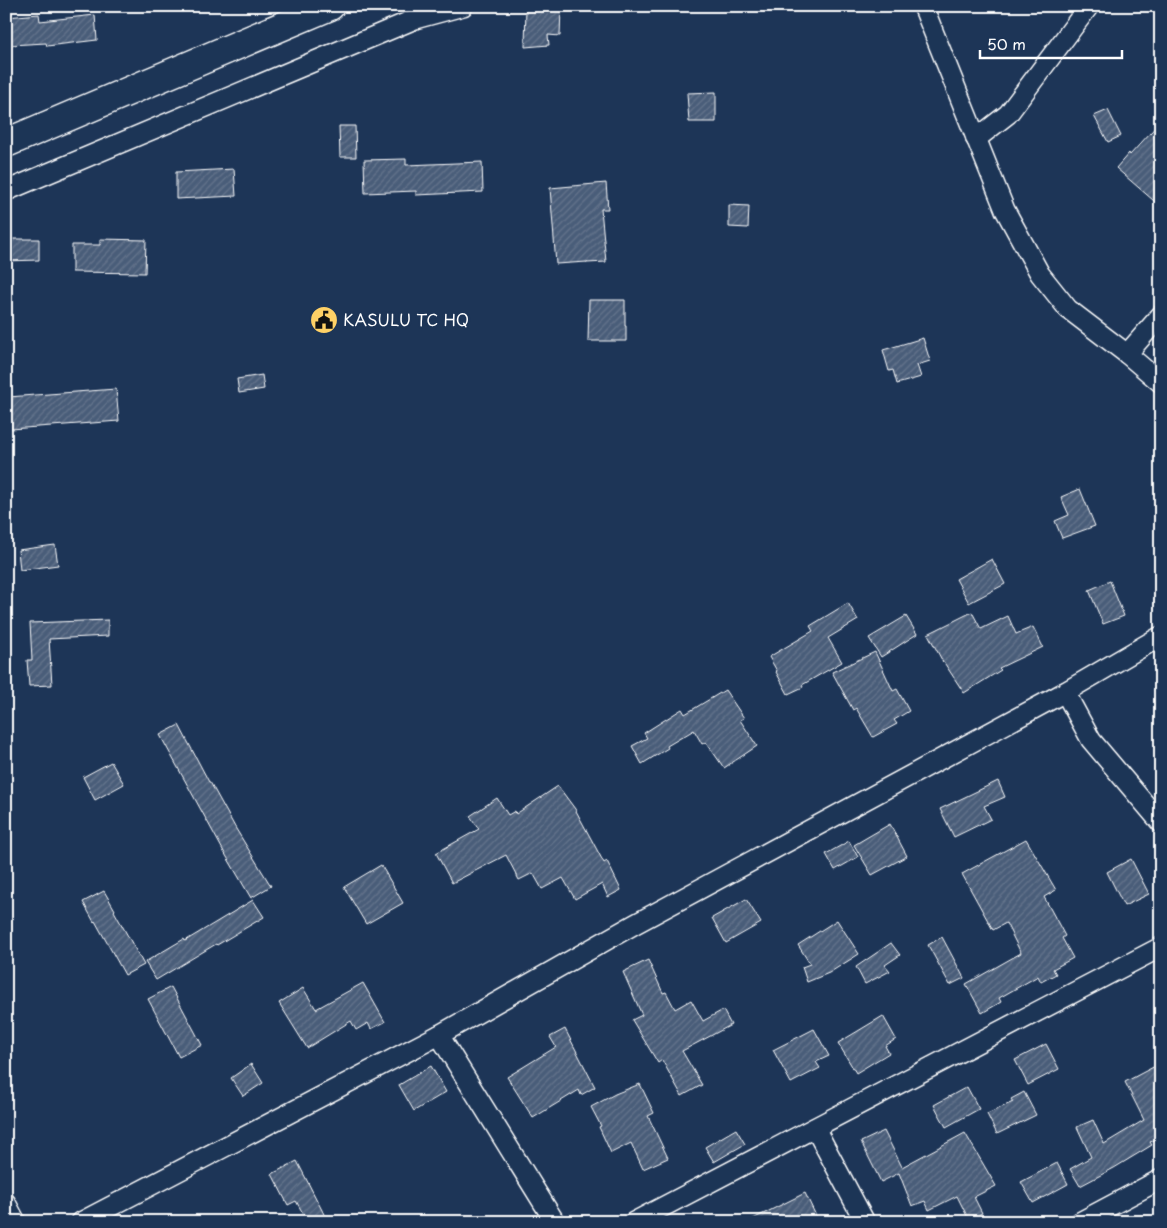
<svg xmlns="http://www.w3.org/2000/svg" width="1167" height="1228" font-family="'Playpen Sans',sans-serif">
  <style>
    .building { fill: url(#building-hatch); stroke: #fff }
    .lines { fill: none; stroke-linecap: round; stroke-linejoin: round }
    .street-casing { stroke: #fff; stroke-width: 22 }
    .highway-casing { stroke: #fff; stroke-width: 31 }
    .street { stroke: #1d3557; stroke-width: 19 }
    .highway { stroke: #1d3557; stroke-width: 28 }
    .labels { text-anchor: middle; stroke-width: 4.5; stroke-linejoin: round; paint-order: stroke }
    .poi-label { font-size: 16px; fill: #fff; stroke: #1d3557; text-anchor: start }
  </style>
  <defs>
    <pattern id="building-hatch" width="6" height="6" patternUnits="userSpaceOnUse" patternTransform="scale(1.25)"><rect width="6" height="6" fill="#4a5d79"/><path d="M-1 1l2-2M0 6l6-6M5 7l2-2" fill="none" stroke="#65758d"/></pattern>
  </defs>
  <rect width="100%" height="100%" fill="#1d3557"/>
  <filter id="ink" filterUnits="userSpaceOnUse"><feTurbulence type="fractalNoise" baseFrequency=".02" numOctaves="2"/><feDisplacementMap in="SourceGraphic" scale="10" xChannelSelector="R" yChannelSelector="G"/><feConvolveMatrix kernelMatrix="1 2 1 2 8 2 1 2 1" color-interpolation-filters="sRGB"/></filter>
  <g filter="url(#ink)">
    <g class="building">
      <path d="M526,6h24v2h11l-1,28 -12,-1 1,10 -24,2z"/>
      <path d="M39,14l1,7 55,-6 2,25 -50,6 -1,-3 -36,2 -3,-28z"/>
      <path d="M716,92v30h-27l-2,-29z"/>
      <path d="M1108,110l13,26 -13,6 -14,-26z"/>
      <path d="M1161,121v86l-45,-39 13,-15 1,2z"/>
      <path d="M339,126h16l1,31h-16z"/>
      <path d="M406,159v6l76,-3 1,30 -67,3v-4l-51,2 -1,-33z"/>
      <path d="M234,169l2,27 -60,3v-27z"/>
      <path d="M606,183l2,26h-7l5,53 -19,1v-1l-31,2 -6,-76z"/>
      <path d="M729,205l20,1 -1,22 -19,-1z"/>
      <path d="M6,239h33v21l-33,1z"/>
      <path d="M100,239l46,1 -1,33 -73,-1v-27h28z"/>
      <path d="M589,300h36v26h1v15h-38z"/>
      <path d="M923,338l7,23 -13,4 4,12 -24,7 -4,-14 -4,1 -6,-21z"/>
      <path d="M262,375l2,14 -25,4 -2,-14z"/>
      <path d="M116,389l3,32 -108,8 -3,-32z"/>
      <path d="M1080,489l15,37 -33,12 -7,-17 14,-6 -8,-18z"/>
      <path d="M55,545l3,20 -38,5 -2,-20z"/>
      <path d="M992,559l13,25 -36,19 -13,-24z"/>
      <path d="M1110,581l14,35 -21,8 -14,-34z"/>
      <path d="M848,603l10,17 -30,18 14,24 -40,23 1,2 -15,7 -12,-22 1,-1 -8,-14 44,-26 -3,-5z"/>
      <path d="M972,612l9,17 27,-13 8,18 17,-7 10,20 -44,21 2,2 -37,23 -21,-32v1l-15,-28z"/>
      <path d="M906,616l11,18 -36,23 -12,-19z"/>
      <path d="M108,620v16l-59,3 3,46 -23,1 -2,-26h5l-2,-37z"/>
      <path d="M875,652l18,39 4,-2 12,22 -15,9 3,4 -24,13 -17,-29 -3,2 -21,-38z"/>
      <path d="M725,690l19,28 -4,2 17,26 -33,22 -18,-26 -4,2 -8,-14 -27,16 1,2 -26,16 -10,-18 15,-8 -3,-5 38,-24 3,5z"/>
      <path d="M179,725l30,57h1l26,47 35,57 -20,12 -27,-46 -64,-117z"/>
      <path d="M111,762l13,22 -29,16 -12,-23z"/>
      <path d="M998,781l7,16 -21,9 7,13 -37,18 -14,-28z"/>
      <path d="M558,786l17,23 29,54 3,-2 14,29 -13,7 -6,-13 -27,15 -12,-21 -21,11 -9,-16 -14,7 -13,-25 -54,28 -16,-30 43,-24 -9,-13 27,-18 11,17 7,-4 1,3z"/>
      <path d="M890,824l17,32 -35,19 -18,-30z"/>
      <path d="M1026,839l30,51 -12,7 21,39 -3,2 11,20 -20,11 3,5 -15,8 -3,-6 -39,22 2,4 -19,11 -16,-29 55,-31 -15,-30 -13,7 -31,-56z"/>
      <path d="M849,841l9,16 -23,13 -9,-16z"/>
      <path d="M1131,859l18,35 -25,12 -17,-34z"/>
      <path d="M381,865l22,38 -37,21 -22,-37z"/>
      <path d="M104,891l11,19 -1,1 30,54 -19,10 -30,-54 -1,1 -11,-20z"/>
      <path d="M746,899l15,24 -35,20 -14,-25z"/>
      <path d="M253,900l11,17 -47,28 -1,-1 -60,36 -11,-18 39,-23 1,2z"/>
      <path d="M837,920l22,34 -30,19 -22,9 -5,-15 8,-3 -12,-19z"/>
      <path d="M942,937l22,41 -14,7 -22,-40z"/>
      <path d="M891,943l9,12 -15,10 5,6 -25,13 -9,-17z"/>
      <path d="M648,960l15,33 3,-1 9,17 16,-9 12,21 20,-11 8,15 -49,26 20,34 -20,11 -20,-36 -4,3 -26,-43 10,-5 -19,-43z"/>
      <path d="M363,983l22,39 -14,7 -3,-6 -12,7 -5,-9 -44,27 -28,-45 24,-15 13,21z"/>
      <path d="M171,987l31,58 -23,12 -31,-58z"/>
      <path d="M883,1016l13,23 -11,7 4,7 -33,20 -18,-30z"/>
      <path d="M565,1029l30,58 -14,8 -2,-5 -46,28 -26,-41 49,-30 -6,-10z"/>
      <path d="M814,1029l15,27 -13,6 4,6 -29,15 -18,-33z"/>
      <path d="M1046,1044l13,25 -31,16 -13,-25z"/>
      <path d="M1161,1063v88l-6,-11 -5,2 2,3 -38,23 -34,18 -10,-17 21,-12 -14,-30 16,-7 11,24 40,-24 -19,-38z"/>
      <path d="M251,1064l12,19 -20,13 -12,-18z"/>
      <path d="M431,1066l15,26 -32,19 -15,-26z"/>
      <path d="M640,1084l14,29 -6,3 20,42 -25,11 -12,-26 -20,10 -12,-26 2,-1 -10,-19 24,-13z"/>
      <path d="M967,1087l12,22 -33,18 -12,-22z"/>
      <path d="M1024,1092l12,23 -39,19 -10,-20 26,-12 -2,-3z"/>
      <path d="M736,1129l9,15 -31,18 -9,-15z"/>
      <path d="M884,1131l18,36 63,-34 31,53 -22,11 8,16 -13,7 -12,-24 -28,14 -4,-9 -13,5 -13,-33 -18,9 -20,-40z"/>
      <path d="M297,1161l31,61h-20l-12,-21 -8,4 -16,-31z"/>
      <path d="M1057,1163l11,21 -35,19 -12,-21z"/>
      <path d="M805,1193l14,29h-72z"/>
    </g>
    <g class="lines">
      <g class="street-casing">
        <g id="street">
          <path d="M923,6l82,204 35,64 28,35 59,45 34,29"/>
          <path d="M976,139l32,-25 81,-108"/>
          <path d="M6,191l409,-172 48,-13"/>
          <path d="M1127,354l34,-39"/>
          <path d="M1065,692l26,48 70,83"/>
          <path d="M439,1035l116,187"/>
          <path d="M815,1128l50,94"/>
          <path d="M6,1203l10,19"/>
          <path d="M81,1222l358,-187 196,-111 430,-232 96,-56"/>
          <path d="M634,1222l527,-275"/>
          <path d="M1080,1222l81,-43"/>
        </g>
      </g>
      <g class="highway-casing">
        <path id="highway" d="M6,143l324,-137"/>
      </g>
      <use href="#street" class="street"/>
      <use href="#highway" class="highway"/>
    </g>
  </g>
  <defs>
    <g id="civic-disc" transform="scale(1.4375)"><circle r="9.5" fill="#ffd166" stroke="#1d3557"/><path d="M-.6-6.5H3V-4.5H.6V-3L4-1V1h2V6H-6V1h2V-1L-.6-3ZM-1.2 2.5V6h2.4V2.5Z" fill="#111"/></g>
  </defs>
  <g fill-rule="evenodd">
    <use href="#civic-disc" x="324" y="320"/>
  </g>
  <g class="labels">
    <g class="poi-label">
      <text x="343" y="326">KASULU TC HQ</text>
    </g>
  </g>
  <rect width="1167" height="1228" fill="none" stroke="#1d3557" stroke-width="25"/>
  <rect x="12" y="12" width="1142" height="1203" fill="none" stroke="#fff" stroke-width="2" filter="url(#ink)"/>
  <path d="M980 50v8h142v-8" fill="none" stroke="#ffffff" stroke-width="2.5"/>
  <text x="987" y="50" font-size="15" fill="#ffffff" stroke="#1d3557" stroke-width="4" paint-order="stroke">50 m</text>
</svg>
